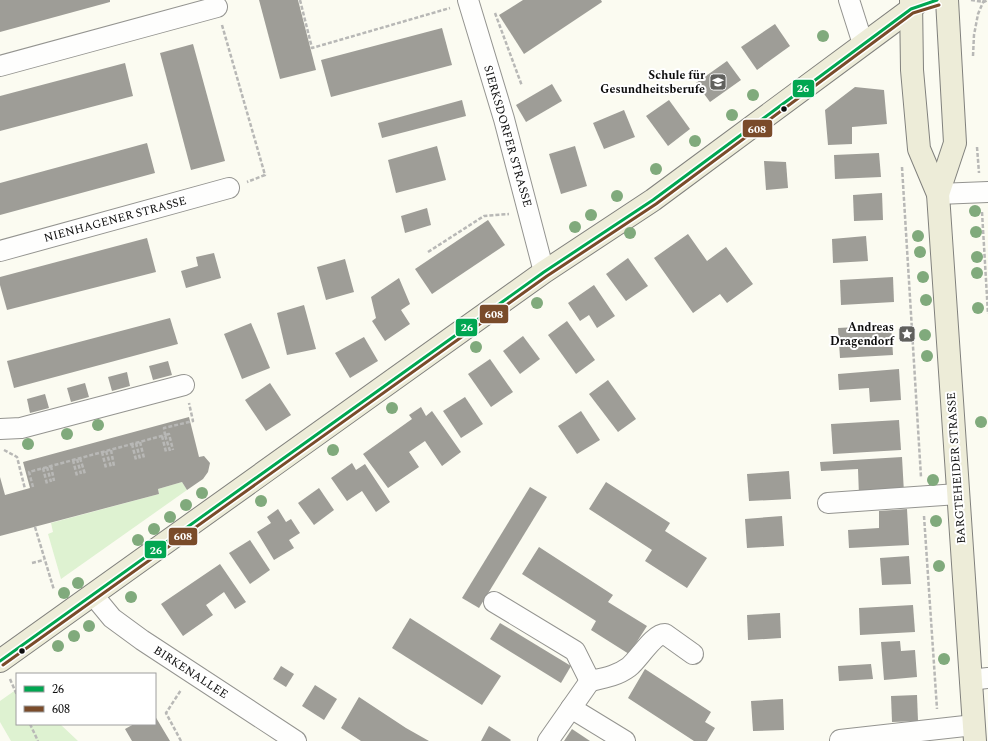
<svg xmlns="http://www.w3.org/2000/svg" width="988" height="741" font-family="Spectral,serif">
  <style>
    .green { fill: #def2d1 }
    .building { fill: #9e9d97 }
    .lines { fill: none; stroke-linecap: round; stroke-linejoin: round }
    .minor-casing { stroke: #949490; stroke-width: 22 }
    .major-casing { stroke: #81817d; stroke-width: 24 }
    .path { stroke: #b8b8b6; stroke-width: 2.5; stroke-dasharray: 4 2; stroke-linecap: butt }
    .minor { stroke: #fefefd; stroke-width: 20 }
    .major { stroke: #edecd8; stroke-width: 22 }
    .bus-1-casing { stroke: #fff; stroke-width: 6 }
    .bus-2-casing { stroke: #fff; stroke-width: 6 }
    .bus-1 { stroke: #00a651; stroke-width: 3 }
    .bus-2 { stroke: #7a4b2a; stroke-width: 3 }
    .tree { fill: #80aa7c }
    .bus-dot { fill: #0d0d0d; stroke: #fff; stroke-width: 1.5 }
    .labels { text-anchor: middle; stroke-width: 4; stroke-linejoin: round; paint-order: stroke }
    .poi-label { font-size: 12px; font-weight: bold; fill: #0d0d0d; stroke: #fff; text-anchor: end }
    .street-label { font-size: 12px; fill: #0d0d0d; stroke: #fff }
    .line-badge { stroke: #fff; stroke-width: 1.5 }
    .badge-label { font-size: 11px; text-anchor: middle; font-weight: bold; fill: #fff }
  </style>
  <rect width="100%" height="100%" fill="#fbfbf1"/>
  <g class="green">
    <path d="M182,482l5,8 -126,89 -13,-45 5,-2 -2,-9 108,-29 -1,-5z"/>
    <path d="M17,689v35h43l18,17h-67l-11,-19v-21z"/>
  </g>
  <g class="building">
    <path d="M0,0h110v2l-110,30z"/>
    <path d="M259,0h39l18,70 -36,9z"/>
    <path d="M523,0h78l1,2 -78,52 -25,-39z"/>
    <path d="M775,24l15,22 -33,24 -16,-23z"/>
    <path d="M442,28l10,37 -121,32 -10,-37z"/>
    <path d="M193,44l32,117 -34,9 -31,-117z"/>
    <path d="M727,61l14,19 -31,22 -14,-19z"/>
    <path d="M125,63l8,33 -133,35v-35z"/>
    <path d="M552,84l10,17 -36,21 -10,-17z"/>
    <path d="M855,87l29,3 3,34 -35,3v17l-24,1 -3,-35z"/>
    <path d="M462,100l4,16 -84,22 -4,-15z"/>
    <path d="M669,100l21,29 -22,17 -22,-30z"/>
    <path d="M624,110l11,27 -31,12 -11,-26z"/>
    <path d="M147,143l8,30 -155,42v-32z"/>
    <path d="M437,146l9,34 -50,13 -8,-33z"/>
    <path d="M575,146l12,40 -26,8 -12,-40z"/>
    <path d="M879,153l2,24 -46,2 -1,-24z"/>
    <path d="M764,161l22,1 2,26 -22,2z"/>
    <path d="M882,193l1,27 -29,1 -1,-26z"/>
    <path d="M427,208l4,17 -26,8 -4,-17z"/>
    <path d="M488,220l17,25 -73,49 -17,-25z"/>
    <path d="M688,234l19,27 19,-14 27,37 -26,19 -7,-9 -27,19 -39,-55z"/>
    <path d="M866,236l2,25 -35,2 -1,-24z"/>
    <path d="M147,238l9,34 -149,38 -7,-25v-8z"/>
    <path d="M214,253l7,25 -35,10 -5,-17 17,-5 -2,-9z"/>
    <path d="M628,258l20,28 -22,15 -20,-27z"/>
    <path d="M345,259l9,33 -28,8 -9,-33z"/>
    <path d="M893,277l1,25 -53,3 -1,-25z"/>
    <path d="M399,278l11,26 -9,6 9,14 -25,17 -13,-20 4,-3 -5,-21z"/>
    <path d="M594,285l21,31 -18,12 -8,-13 -9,6 -12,-18z"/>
    <path d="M304,305l12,44 -29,6 -10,-42z"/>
    <path d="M170,318l8,26 -164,44 -7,-27z"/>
    <path d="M567,321l28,39 -19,14 -28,-39z"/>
    <path d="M251,323l19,45 -28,11 -18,-45z"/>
    <path d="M891,325l2,30 -53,3 -2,-30z"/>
    <path d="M523,336l17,23 -20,15 -17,-23z"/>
    <path d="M364,337l14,24 -28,17 -15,-25z"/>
    <path d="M490,359l23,33 -22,15 -23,-33z"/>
    <path d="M168,361l4,14 -19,5 -4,-14z"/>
    <path d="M899,369l2,31 -31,2 -1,-14 -30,2 -1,-16z"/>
    <path d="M127,372l3,14 -18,5 -4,-14z"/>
    <path d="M608,380l28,39 -18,13 -29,-38z"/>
    <path d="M85,383l4,14 -18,5 -4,-14z"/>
    <path d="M270,383l21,32 -25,16 -21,-31z"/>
    <path d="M45,394l4,14 -19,5 -3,-14z"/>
    <path d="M465,397l18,27 -22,14 -18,-27z"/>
    <path d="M421,407l5,9 6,-5 29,41 -19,14 -17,-25 -16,11 10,15 -31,21 -25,-34 49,-35 -3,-4z"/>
    <path d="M581,411l19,29 -23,14 -19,-28z"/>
    <path d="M189,417l10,40 5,-1 6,7 -2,9 -5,7 -16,11 -5,-8 -24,7 1,5 -159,42v-59l5,18 25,-7 -7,-26z"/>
    <path d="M899,420l2,30 -68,4 -2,-30z"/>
    <path d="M902,457l2,36 -45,3 -1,-27 -37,2 -1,-9z"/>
    <path d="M352,463l4,7 9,-6 25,38 -14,10 -14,-21 -15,10 -16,-23z"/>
    <path d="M789,471l2,28 -42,2 -2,-27z"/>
    <path d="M606,482l64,41 -5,8 42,27 -20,30 -42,-27 7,-11 -63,-41z"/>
    <path d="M530,487l17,10 -68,111 -17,-10z"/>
    <path d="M319,488l15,22 -20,15 -16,-22z"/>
    <path d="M278,509l8,13 5,-3 9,14 -11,7 5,8 -20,12 -17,-28 14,-9 -4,-6z"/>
    <path d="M907,509l2,36 -60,3 -1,-18 31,-2v-17z"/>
    <path d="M782,516l2,30 -37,2 -2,-29z"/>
    <path d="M250,540l20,30 -20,14 -21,-31z"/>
    <path d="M539,547l74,48 -5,7 39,24 -18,28 -38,-24 5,-9 -74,-47z"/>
    <path d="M909,556l2,28 -29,1 -2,-27z"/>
    <path d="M220,564l26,38 -11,7 -11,-17 -18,13 7,10 -30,21 -22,-32z"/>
    <path d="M913,605l2,27 -55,3 -1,-27z"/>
    <path d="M780,613l1,25 -33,2 -1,-25z"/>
    <path d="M410,618l91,58 -19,29 -90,-57z"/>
    <path d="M500,623l71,43 -10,17 -71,-44z"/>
    <path d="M900,641l1,10 14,-1 2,27 -33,3 -3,-38z"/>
    <path d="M871,664l2,15 -34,2 -1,-15z"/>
    <path d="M281,666l13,8 -8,13 -13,-8z"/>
    <path d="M645,669l66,43 -6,10 10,6 -8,13h-13l-66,-43z"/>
    <path d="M315,685l22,14 -13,21 -22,-14z"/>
    <path d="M917,695l1,26 -26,1 -1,-26z"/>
    <path d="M359,697l47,31 23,13h-68l-20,-13z"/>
    <path d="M783,699l1,31 -31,1 -2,-30z"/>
    <path d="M155,716l15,25h-38l-7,-12 9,-5h21z"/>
    <path d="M489,726l22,14 -1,1h-29z"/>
    <path d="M572,729l18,12h-26z"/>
  </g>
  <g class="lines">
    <g class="minor-casing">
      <g id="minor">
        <path d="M468,0l36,119 40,153"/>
        <path d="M849,0l14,44"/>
        <path d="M0,66l217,-59"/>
        <path d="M938,194l50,-2"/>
        <path d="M0,251l229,-63"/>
        <path d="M0,429l21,-1 163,-43"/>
        <path d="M828,503l130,-9"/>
        <path d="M93,595l19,23 30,22 154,101"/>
        <path d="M494,602l81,49 15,30"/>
        <path d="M970,680l18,-2"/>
        <path d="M590,681c14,-3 27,-5 39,-14 10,-8 24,-33 36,-33l28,20"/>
        <path d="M571,708l54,33"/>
        <path d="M840,740l134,-15"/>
        <path d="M548,741l42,-60"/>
      </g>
    </g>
    <g class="major-casing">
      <g id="major">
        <path d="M911,0l1,70 7,79 19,45 37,547"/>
        <path d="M938,194l17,-51 -8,-143"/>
        <path d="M0,661l544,-389 109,-72 258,-191 9,-9"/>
      </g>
    </g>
    <g class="path">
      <path d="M300,0l12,48 138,-40"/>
      <path d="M971,0l13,2 4,-2"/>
      <path d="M495,13l27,73"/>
      <path d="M222,25l43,150 -18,7"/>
      <path d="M973,56l1,-21 4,-21 6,-14"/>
      <path d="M977,147l2,26"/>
      <path d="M902,167l19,310"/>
      <path d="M982,212l6,102"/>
      <path d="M428,252l56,-36 25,-2"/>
      <path d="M162,436l4,16"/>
      <path d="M140,442l4,16"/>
      <path d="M136,443l4,16"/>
      <path d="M132,444l4,16"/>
      <path d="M4,450l13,7 8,32"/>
      <path d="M111,450l3,16"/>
      <path d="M106,451l5,16"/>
      <path d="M170,451l-5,-16 4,-1 4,16"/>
      <path d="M102,452l4,16"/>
      <path d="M80,458l5,16"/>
      <path d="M77,459l4,15"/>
      <path d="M73,460l4,16"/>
      <path d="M51,466l3,15"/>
      <path d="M47,467l4,15"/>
      <path d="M43,468l4,16"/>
      <path d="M33,487l-4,-15 136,-37 -1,-7 29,-7 -4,-18"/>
      <path d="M924,516l13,193"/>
      <path d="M35,527l19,63"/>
      <path d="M32,563l12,-3"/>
      <path d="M10,679l7,16"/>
      <path d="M30,724l8,17"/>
      <path d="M181,741l-15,-28 15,-23"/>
    </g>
    <use href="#minor" class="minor"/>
    <use href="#major" class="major"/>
    <g class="bus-1-casing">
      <path id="bus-1" d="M0,661l544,-389 109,-72 258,-191 26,-9"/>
    </g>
    <g class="bus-2-casing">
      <path id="bus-2" d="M3,665l544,-389 109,-72 257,-191 26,-8"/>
    </g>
    <use href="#bus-1" class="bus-1"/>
    <use href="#bus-2" class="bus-2"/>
  </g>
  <g class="tree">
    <circle cx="823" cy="36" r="6"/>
    <circle cx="753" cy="95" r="6"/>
    <circle cx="732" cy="115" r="6"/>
    <circle cx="695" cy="141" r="6"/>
    <circle cx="656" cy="169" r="6"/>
    <circle cx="617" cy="196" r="6"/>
    <circle cx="975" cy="211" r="6"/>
    <circle cx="591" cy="215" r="6"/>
    <circle cx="575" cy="227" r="6"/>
    <circle cx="976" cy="232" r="6"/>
    <circle cx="630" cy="233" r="6"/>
    <circle cx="918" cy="236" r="6"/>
    <circle cx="920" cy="252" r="6"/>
    <circle cx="977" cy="257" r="6"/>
    <circle cx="977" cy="273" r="6"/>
    <circle cx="923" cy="277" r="6"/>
    <circle cx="926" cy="300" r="6"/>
    <circle cx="537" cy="303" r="6"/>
    <circle cx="978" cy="308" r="6"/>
    <circle cx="925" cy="335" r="6"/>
    <circle cx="476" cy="347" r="6"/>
    <circle cx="927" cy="356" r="6"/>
    <circle cx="392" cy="408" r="6"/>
    <circle cx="981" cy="422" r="6"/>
    <circle cx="98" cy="425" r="6"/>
    <circle cx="67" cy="434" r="6"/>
    <circle cx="28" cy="444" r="6"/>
    <circle cx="333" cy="450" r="6"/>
    <circle cx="933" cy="480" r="6"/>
    <circle cx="202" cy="493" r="6"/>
    <circle cx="261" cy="501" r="6"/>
    <circle cx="186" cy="505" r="6"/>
    <circle cx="170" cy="517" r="6"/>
    <circle cx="936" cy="521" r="6"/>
    <circle cx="154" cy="529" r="6"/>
    <circle cx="138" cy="540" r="6"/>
    <circle cx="939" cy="566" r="6"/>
    <circle cx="78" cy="583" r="6"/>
    <circle cx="64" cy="593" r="6"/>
    <circle cx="131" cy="597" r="6"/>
    <circle cx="89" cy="626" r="6"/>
    <circle cx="74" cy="636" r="6"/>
    <circle cx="58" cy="646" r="6"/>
    <circle cx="944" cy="659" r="6"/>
  </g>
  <defs>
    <g id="university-square" transform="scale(0.9)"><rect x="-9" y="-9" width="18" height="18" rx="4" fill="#60605d" stroke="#fff"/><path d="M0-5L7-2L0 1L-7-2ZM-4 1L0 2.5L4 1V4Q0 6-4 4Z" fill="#fff"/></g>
    <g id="sight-square" transform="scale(0.9)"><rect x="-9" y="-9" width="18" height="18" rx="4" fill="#60605d" stroke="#fff"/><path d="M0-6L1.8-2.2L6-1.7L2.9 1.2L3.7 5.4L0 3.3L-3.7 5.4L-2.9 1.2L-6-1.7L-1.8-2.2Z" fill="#fff"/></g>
  </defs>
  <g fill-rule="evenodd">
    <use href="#university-square" x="718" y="82"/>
    <use href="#sight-square" x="907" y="334"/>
  </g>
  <g class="bus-dot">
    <circle cx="784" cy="109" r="3.5"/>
    <circle cx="22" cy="651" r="3.5"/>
  </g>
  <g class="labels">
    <g class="poi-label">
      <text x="705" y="79">Schule für<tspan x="705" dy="14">Gesundheitsberufe</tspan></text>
      <text x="894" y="331">Andreas<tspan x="894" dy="14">Dragendorf</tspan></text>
    </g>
    <g class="street-label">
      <text transform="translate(508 136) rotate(74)" y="4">SIERKSDORFER STRASSE</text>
      <text transform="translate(115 219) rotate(-15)" y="4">NIENHAGENER STRASSE</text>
      <text transform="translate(956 468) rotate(-94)" y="4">BARGTEHEIDER STRASSE</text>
      <text transform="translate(191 672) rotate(33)" y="4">BIRKENALLEE</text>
    </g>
  </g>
  <g class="line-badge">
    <rect x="792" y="79" width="23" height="19" rx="4" fill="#00a651"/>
    <rect x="742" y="119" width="31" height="19" rx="4" fill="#7a4b2a"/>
    <rect x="479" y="304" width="30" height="20" rx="4" fill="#7a4b2a"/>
    <rect x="455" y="318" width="23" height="19" rx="4" fill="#00a651"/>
    <rect x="168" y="527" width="30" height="19" rx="4" fill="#7a4b2a"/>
    <rect x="144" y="540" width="23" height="19" rx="4" fill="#00a651"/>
  </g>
  <g class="badge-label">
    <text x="803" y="92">26</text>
    <text x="757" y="133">608</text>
    <text x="494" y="318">608</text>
    <text x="467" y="331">26</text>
    <text x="183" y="540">608</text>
    <text x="156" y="554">26</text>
  </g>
  <rect x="16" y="673" width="140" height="52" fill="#ffffff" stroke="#9e9e9e"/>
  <rect x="24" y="686" width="20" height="6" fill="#00a651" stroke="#9e9e9e"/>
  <text x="52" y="693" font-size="12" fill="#0d0d0d">26</text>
  <rect x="24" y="706" width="20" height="6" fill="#7a4b2a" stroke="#9e9e9e"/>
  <text x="52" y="713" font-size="12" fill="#0d0d0d">608</text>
</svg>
